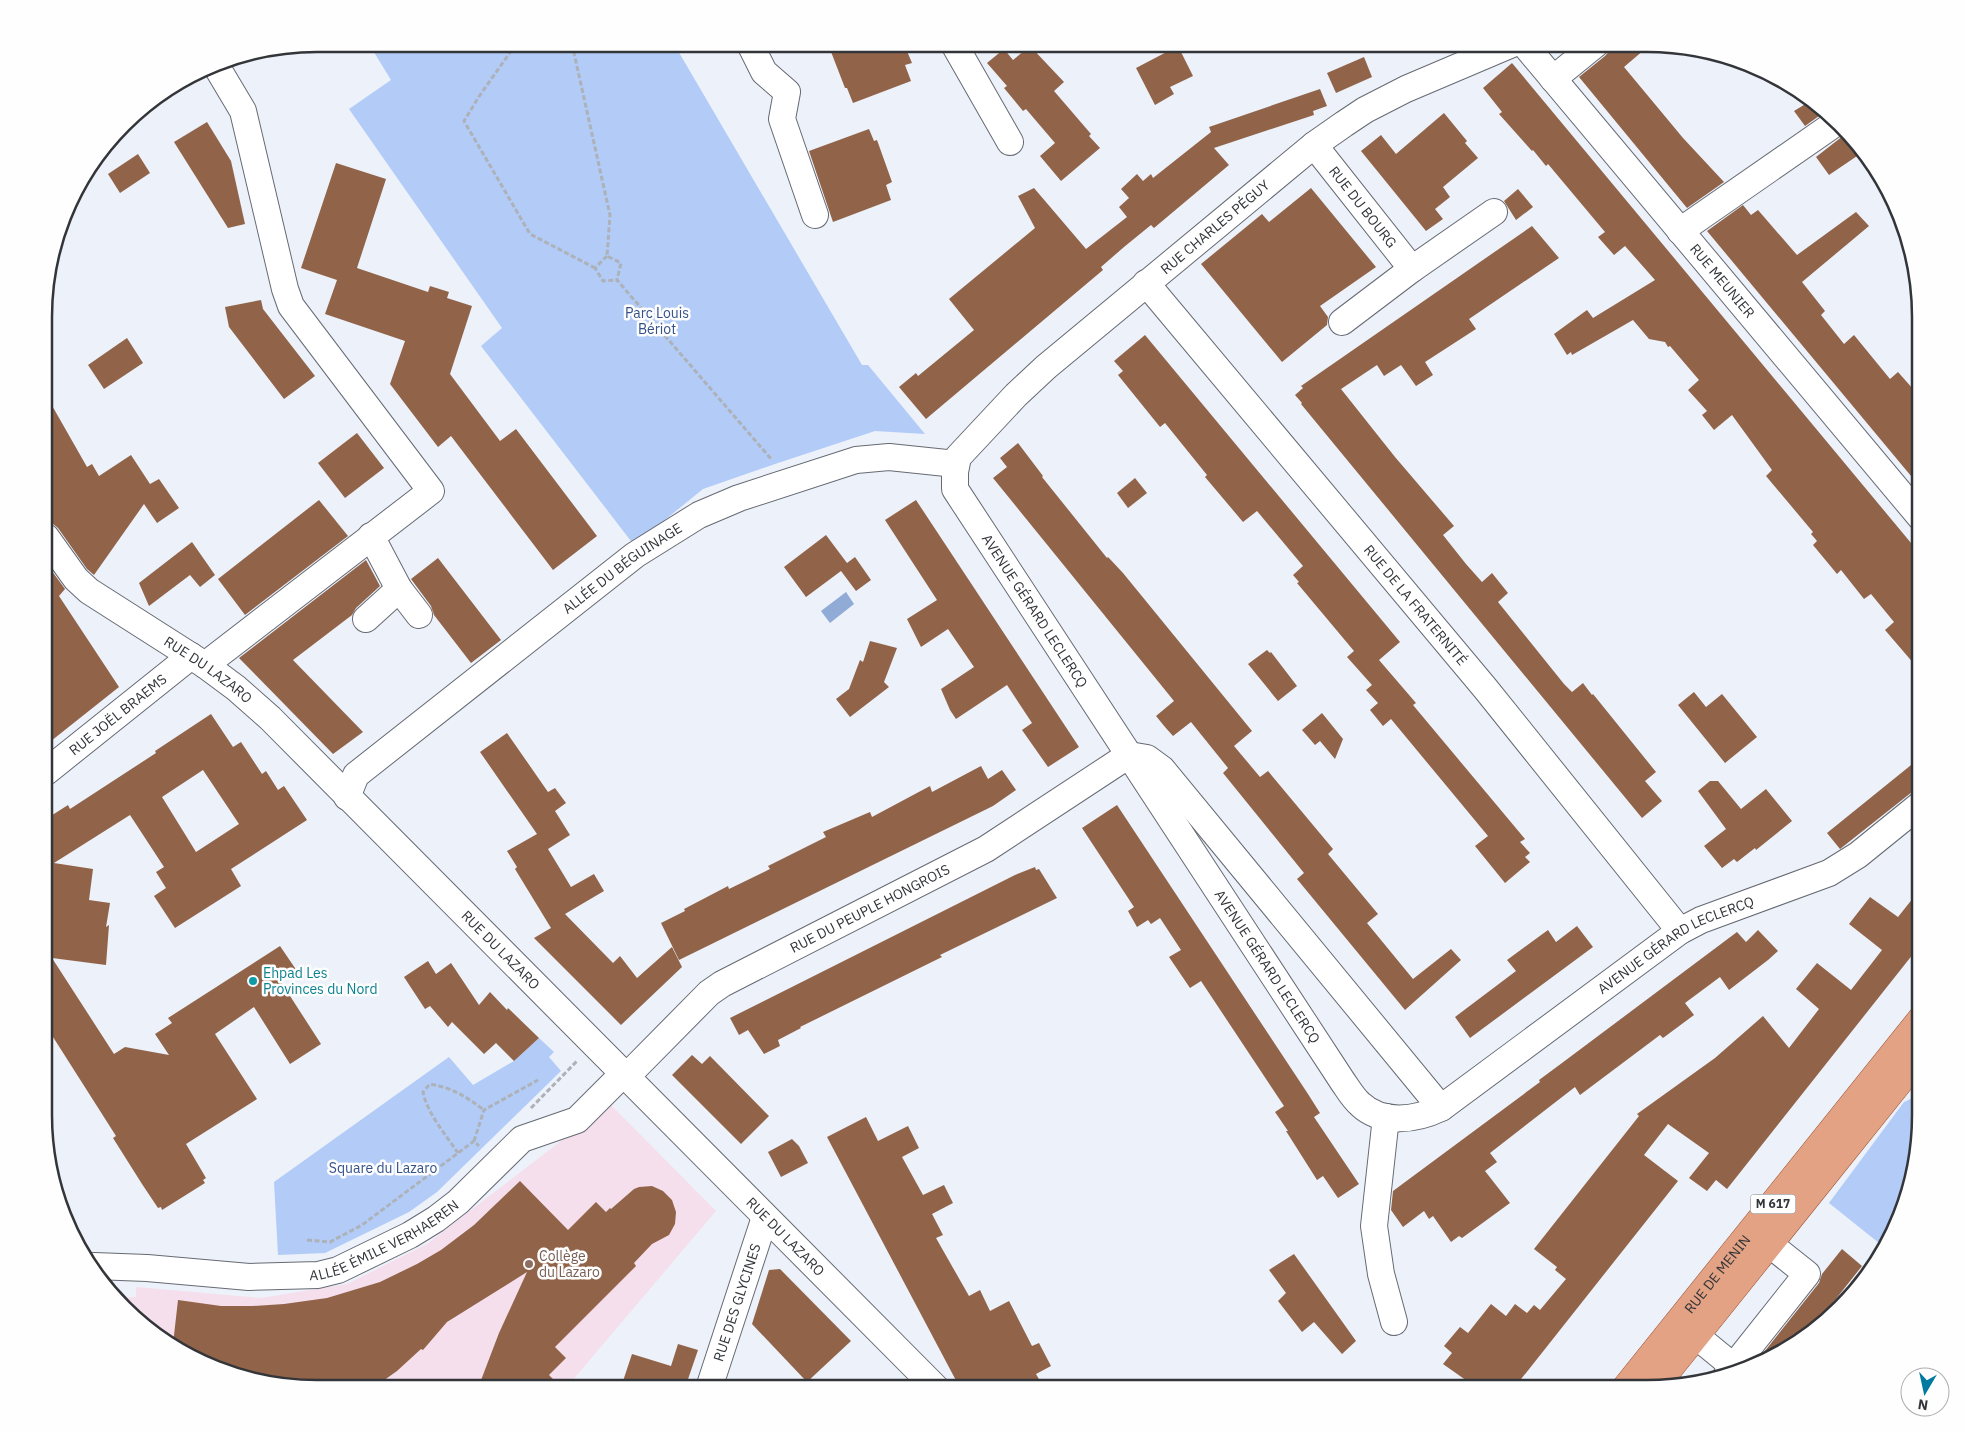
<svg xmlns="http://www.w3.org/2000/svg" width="1965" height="1432" font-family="'IBM Plex Sans',sans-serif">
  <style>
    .education { fill: #f6dfec }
    .green { fill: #b2cbf7 }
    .water { fill: #8fabd6 }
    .building { fill: #916449; fill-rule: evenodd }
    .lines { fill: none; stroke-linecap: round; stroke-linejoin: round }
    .minor-casing { stroke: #666a73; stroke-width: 28 }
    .major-casing { stroke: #9a5434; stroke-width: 29 }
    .path { stroke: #adb1b8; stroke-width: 3; stroke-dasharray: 5 2.5; stroke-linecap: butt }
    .minor { stroke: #fff; stroke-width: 26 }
    .major { stroke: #e3a283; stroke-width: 28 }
    .culture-dot { fill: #0f9aa8; stroke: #fefefe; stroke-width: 2 }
    .education-dot { fill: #8d6e63; stroke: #fefefe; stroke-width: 2 }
    .labels { text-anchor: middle; stroke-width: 5; stroke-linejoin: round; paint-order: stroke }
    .shield { fill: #fefefe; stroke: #707174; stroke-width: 1 }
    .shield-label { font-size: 12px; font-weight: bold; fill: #333539 }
    .street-label { font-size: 14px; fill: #333539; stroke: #fefefe }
    .park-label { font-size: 14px; fill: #34518a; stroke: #fefefe }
    .culture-label { font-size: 14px; fill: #0d838f; stroke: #fefefe; text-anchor: start }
    .education-label { font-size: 14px; fill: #785e54; stroke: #fefefe; text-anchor: start }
    .rim { fill: none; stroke: #333539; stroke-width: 2.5 }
  </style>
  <rect width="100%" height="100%" fill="#ecf1fa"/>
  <path class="education" d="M607,1101l109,110 -150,177h-266l-87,-21 -62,-36 -30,-33 15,-1v-10l125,11 86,-14 80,-40 165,-127z"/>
  <g class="green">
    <path d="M369,44h305l188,321h6l57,69 -50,-3 -100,33 -72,25 -69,56 -153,-199 21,-18 -153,-219 42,-29z"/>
    <path d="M539,1038l15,14 -5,5 12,14 -124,121 -28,20 -84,41 -47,2 -4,-73 175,-125 24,28 41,-24z"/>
    <path d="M1921,1094v38l-21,87 -16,28 -55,-44 75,-101z"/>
  </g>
  <path class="water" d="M846,592l8,12 -24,19 -9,-12z"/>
  <g class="building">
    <path d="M828,44h76l8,19 -7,2 6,16 -58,22 -6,-15h-2z"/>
    <path d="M1616,44h35l-27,23 59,71 41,44 -37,26 -108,-131 26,-21z"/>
    <path d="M1030,46l34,36 -10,9 37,43 -2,2 11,12 -39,33 -21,-25 15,-13 -29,-34 -3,2 -9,-11 -10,-12 3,-2 -20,-23 17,-14 9,11z"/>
    <path d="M1178,46l15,30 -23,11 4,7 -19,11 -19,-37z"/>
    <path d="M1364,57l8,20 -36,16 -9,-20z"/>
    <path d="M1512,63l409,492v117l-36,-42 9,-8 -23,-28 -7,5 -23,-29 -4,4 -24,-29 4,-4 -6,-7 2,-2 -47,-56 6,-6 -40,-55 -18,15 -12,-15 5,-4 -19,-21 11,-10 -29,-34 -2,1 -3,-5 -16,-3 -16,-19 -61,35 -1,-3 -4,3 -13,-21 33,-24 6,8 62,-38 -30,-34 -11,9 -16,-18 7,-5 -57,-68 -2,2 -13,-16 -1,1 -33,-37 3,-2 -19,-24z"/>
    <path d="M1320,89l7,17 -14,5 1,4 -100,33 15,17 -75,63 -3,-3 -27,22 -23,20 2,3 -177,149 -27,-32 17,-14 2,3 56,-46 -25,-31 86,-71 -17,-32 16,-8 52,61 41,-32 -8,-10 10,-9 -8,-9 16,-15 6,7 8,-7 2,4 58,-46 -2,-5z"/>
    <path d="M1812,100l14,11 -21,15 -11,-15z"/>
    <path d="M1444,113l23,28 -2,2 13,15 -35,29 7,10 -15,12 8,10 -17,12 -65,-80 20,-16 15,19z"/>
    <path d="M207,122l24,39 14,63 -17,4 -54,-86z"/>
    <path d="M869,129l5,12 3,-1 15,42 -6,3 5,15 -58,22 -24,-71z"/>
    <path d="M1848,132l15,20 -34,23 -13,-18z"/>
    <path d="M138,154l12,19 -30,20 -12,-19z"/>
    <path d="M336,163l50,16 -29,89 71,24 2,-6 19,6 -2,6 25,8 -22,68 50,67 16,-12 81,107 -44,34 -102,-134 -13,11 -48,-63 15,-43 -80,-27 12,-34 -36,-12z"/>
    <path d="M1311,188l65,79 -56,39 8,11 -1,8 -45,37 -81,-98 61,-50 7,8z"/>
    <path d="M1518,189l15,18 -17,13 -12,-19z"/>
    <path d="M1743,205l8,10 7,-5 39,45 59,-43 13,14 -67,56 23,29 -4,4 23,29 10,-9 36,44 8,-7 23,26v90l-214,-257z"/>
    <path d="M1532,226l27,32 -90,61 7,10 -51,33 8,13 -17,11 -15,-21 -17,11 -7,-11 -36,24 54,68 59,69 -11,9 23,29 16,18 10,-9 16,20 -10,9 66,82 8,8 11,-9 9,12 1,-1 63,78 -11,9 17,20 -20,17 -341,-414 1,-1 -7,-8 8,-7 -2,-2z"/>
    <path d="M261,300l2,9 52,67 -31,23 -55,-72 -4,-20z"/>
    <path d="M1145,335l255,307 -21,18 37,43 -3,2 112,134 -5,3 10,11 -5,4 5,5 -25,21 -30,-37 13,-10 -97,-117 -8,7 -13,-16 8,-7 -12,-13 6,-5 -25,-28 7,-6 -57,-68 2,-1 -6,-7 10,-9 -46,-55 -14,11 -38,-45 2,-2 -42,-52 -5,4 -42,-52 5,-4 -9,-10z"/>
    <path d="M127,338l16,25 -39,26 -16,-24z"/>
    <path d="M46,395l41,72 5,-3 7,12 32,-21 19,29 9,-5 20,29 -22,15 -13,-19 -50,71 -7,-6 -29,-41 -5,-4 -7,-2z"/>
    <path d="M357,433l27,35 -39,30 -27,-35z"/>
    <path d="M1018,443l25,33 -1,1 65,81 1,-1 15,16 129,158 -18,15 26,31 8,-6 65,78 -5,5 50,60 -11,9 46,56 38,-30 10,11 -56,50 -108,-131 7,-6 -81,-100 5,-5 -37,-46 -18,14 -8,-9 -9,-11 18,-15 -181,-223 14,-11 -7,-9z"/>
    <path d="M1135,478l12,15 -19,15 -11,-15z"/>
    <path d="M319,500l29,36 -103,79 -27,-36z"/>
    <path d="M916,500l163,247 -31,20 -26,-37 10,-7 -25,-38 -51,34 -6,-9 -9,-21 33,-22 -26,-38 -27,18 -14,-28 30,-19 -52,-80z"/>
    <path d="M826,535l21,28 8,-6 16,23 -15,11 -15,-20 -35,26 -22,-30z"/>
    <path d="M192,542l23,33 -15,12 -10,-12 -41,31 -10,-23z"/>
    <path d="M438,558l63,82 -30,23 -37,-48 -3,-9 -20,-27z"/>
    <path d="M366,560l14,26 -24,22 -4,7 -59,45 70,72 -30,22 -94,-96z"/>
    <path d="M46,563l19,26 -6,7 60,91 -73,58z"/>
    <path d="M870,641l27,7 -13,34 5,5 -39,30 -14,-18 13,-10 11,-29 3,2z"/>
    <path d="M1267,650l3,3 1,-1 26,34 -19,15 -30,-37z"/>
    <path d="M1694,692l12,15 16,-13 35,43 -32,26 -47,-58z"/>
    <path d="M1322,713l21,26 -8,20 -15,-18 -5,4 -13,-15z"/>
    <path d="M211,714l22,33 8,-5 21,32 4,-3 12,19 6,-4 23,34 -76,49 10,17 -66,42 -21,-32 12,-8 -10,-16 8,-5 -34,-52 -76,48 39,6 -4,31 21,3 -4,24 3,-2 -3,40 -54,-7 62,96 11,-7 44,8 -14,-21 17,-11 -4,-5 112,-72 17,25 -16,11 40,62 -31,20 -36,-57 -39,27 42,65 -71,45 20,34 -3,2 2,3 -43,27 -1,-3 -3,1 -16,-24 -29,-46 3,-2 -70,-110v-207l22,-14 2,4 86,-56 -1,-2zM203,770l36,54 -43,28 -34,-55z"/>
    <path d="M507,733l41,59 7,-4 11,15 -11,8 15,24 -22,14 23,38 23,-13 10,17 -39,23 48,49 7,-7 17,22 35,-31 10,20 -61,58 -87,-87 17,-10 -36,-59 2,-2 -10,-16 30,-17 -57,-82z"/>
    <path d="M1921,757v30l-9,5 -72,57 -13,-16z"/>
    <path d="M981,766l7,13 14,-9 14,20 -23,16 -314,154 -18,-37 24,-12 -1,-2 44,-23 1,3 41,-20 -2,-3 58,-29 -3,-5 47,-20 2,5 58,-31 2,6z"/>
    <path d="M1710,781h8l23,28 25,-20 26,32 -36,29 -1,-2 -18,14 -3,-3 -12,9 -18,-22 22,-17 -28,-38z"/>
    <path d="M1117,805l191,289 12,19 -6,4 45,67 -21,14 -15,-22 -6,4 -31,-49h2l-13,-19 9,-6 -83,-125 -11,7 -21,-31 12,-7 -21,-32 -9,6 -3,-4 -11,7 -9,-16 6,-4 -52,-79z"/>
    <path d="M1035,867l1,3 3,-1 18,29 -76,37 -41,20 2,2 -142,70 1,1 -23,12 2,6 -16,8 -16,-24 -9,5 -9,-17 285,-143z"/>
    <path d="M1921,888v56l-194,245 -11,-9 -9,11 -18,-13 20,-25 -41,-29 -24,31 34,26 -164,207h-37l-34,-24 9,-11 -8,-7 16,-19 8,6 23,-29 15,12 9,-12 12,9 7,-8 6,5 26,-31 -11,-9 2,-3 -23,-18 105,-133 -2,-2 78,-56 48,-42 26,32 30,-39 -23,-20 21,-26 34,27 31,-40 -33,-26 21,-27 28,20z"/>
    <path d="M1577,926l16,21 -123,91 -15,-21 61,-46 -9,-11 41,-30 8,12z"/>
    <path d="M1758,930l20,21 -10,9 -39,30 -9,-13 -35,26 9,12 -31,23 -3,-3 -80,60 -5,-8 -85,66 7,9 -12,9 25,32 -48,35 -3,-2 -8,6 -18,-26 -4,3 -5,-8 -21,16 -12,-17 2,-19 147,-109 -1,-2 23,-17 175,-131 9,10z"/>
    <path d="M428,961l8,13 15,-11 28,42 11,-13 17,18 1,-2 31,30 -25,23 -18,-18 -12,11 -32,-32 -4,5 -18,-21 -5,3 -21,-32z"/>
    <path d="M692,1055l10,9 8,-8 59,60 -28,28 -69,-69z"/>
    <path d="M866,1117l12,24 30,-15 11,22 -17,9 21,38 21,-10 9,18 -21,11 11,21 -7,3 33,58 11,-6 10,21 19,-10 23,45 7,-3 12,23 -15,8 8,14h-84l-133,-251z"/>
    <path d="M792,1139l7,7 9,17 -27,14 -13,-25z"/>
    <path d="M520,1181l48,49 28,-28 10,10 4,-4 1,1 23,-20 5,-2 13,-1 11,5 9,9 4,12 -1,12 -6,11 -17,9 -18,19 2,3 -81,81 11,11 -17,17 13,13h-84l21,-55 28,-61 -80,50 -24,28 -2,-1 -24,22 -24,17h-73l-87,-21 -40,-23 5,-44 43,6h31l32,-2 43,-6 53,-16 37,-18 24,-14 33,-25z"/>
    <path d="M1842,1249l20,17 -53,67 -40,27 -16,6 66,-83 3,-9z"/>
    <path d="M1294,1254l62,87 -14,13 -28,-32 -12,10 -24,-31 8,-8 -17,-23z"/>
    <path d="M780,1269l71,72 -44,41 -55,-58 17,-54z"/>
    <path d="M678,1344l20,6 -13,38h-6l-24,-8 -2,8h-25l2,-5 -7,-2 9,-27 39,12z"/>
  </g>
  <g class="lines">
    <g class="minor-casing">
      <g id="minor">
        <path d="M750,44l14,28 23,20 -5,27 33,96"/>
        <path d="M954,44l56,98"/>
        <path id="s1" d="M1512,44l-106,45 -41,21 -21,14 -30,21 -268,222 -30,28 -58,62 -3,15v17l388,593c5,7 10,16 17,22 22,21 56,16 81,4l239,-177 21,-11 128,-47 29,-18 63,-51"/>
        <path id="s2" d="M1524,44l397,474"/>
        <path d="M1553,79l43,-35"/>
        <path id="s3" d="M1314,145l98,124 -70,53"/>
        <path d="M1680,231l157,-109"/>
        <path d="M1412,269l82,-57"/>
        <path id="s4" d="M1146,283l339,405 195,243"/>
        <path d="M371,536l28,53 20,26"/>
        <path id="s5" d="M46,537l30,42 13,12 116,74 31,23 34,30 666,670"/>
        <path d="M366,619l33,-30"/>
        <path d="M205,665l226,-174 -140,-185 -6,-17 -42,-178 -28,-47"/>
        <path d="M1129,755l18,3 15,11 279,339"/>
        <path id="s6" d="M46,772l145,-116"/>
        <path id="s7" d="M347,797l9,-22 279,-220 64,-40 40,-17 117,-38 33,-3 67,7"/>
        <path id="s8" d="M626,1077l83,-84 13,-9 264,-135 143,-94"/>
        <path d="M1386,1117l-12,109 7,48 13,48"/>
        <path id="s9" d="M94,1266l53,2 102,9 69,-2 20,-5 72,-35 26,-16 22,-17 64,-63 55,-19 46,-46"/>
        <path d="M1679,1322l60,49"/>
        <path d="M1726,1376l81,-102 -54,-43"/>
        <path id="s10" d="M709,1388l56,-171"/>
      </g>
    </g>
    <g class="major-casing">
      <g id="major">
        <path id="s11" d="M1626,1388l295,-368"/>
        <path d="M1653,1388l268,-334"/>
      </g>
    </g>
    <g class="path">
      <path d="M516,44l-36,51 -16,26 66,113 65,34"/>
      <path d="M572,44l38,171 -3,41 14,7 -4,17 155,180"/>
      <path d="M607,256l-12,12 8,13 14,-1"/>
      <path d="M531,1108l46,-47"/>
      <path d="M474,1141l10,-31 54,-30"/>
      <path d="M458,1153c-12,-18 -31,-40 -35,-61l7,-8c23,4 35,12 54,26"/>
      <path d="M307,1240l23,2 32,-17 112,-84 5,5"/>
    </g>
    <use href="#minor" class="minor"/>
    <use href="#major" class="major"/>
  </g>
  <circle class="culture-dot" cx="253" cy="981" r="5"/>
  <circle class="education-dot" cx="529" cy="1264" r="5"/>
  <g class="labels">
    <rect class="shield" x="1750.5" y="1194.5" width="45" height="19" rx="4"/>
    <g class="shield-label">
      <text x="1773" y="1208">M 617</text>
    </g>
    <g class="street-label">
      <text dy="5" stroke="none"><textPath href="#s3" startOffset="79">RUE DU BOURG</textPath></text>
      <text transform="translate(1215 227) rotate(-40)" y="5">RUE CHARLES PÉGUY</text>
      <text dy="5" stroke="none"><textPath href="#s2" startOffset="309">RUE MEUNIER</textPath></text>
      <text dy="5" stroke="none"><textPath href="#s7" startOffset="361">ALLÉE DU BÉGUINAGE</textPath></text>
      <text dy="5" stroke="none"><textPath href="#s4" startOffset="420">RUE DE LA FRATERNITÉ</textPath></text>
      <text dy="5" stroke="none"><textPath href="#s1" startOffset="875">AVENUE GÉRARD LECLERCQ</textPath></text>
      <text dy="5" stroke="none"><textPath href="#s5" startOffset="212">RUE DU LAZARO</textPath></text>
      <text dy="5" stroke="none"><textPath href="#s6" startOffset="92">RUE JOËL BRAEMS</textPath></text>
      <text dy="5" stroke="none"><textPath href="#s8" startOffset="300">RUE DU PEUPLE HONGROIS</textPath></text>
      <text dy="5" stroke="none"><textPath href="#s1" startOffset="1839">AVENUE GÉRARD LECLERCQ</textPath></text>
      <text dy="5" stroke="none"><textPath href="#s5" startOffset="618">RUE DU LAZARO</textPath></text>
      <text dy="5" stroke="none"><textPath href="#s1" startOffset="1300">AVENUE GÉRARD LECLERCQ</textPath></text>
      <text dy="5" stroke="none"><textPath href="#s9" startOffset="299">ALLÉE ÉMILE VERHAEREN</textPath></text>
      <text dy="5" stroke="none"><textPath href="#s5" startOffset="1022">RUE DU LAZARO</textPath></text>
      <text dy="5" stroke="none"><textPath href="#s11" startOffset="146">RUE DE MENIN</textPath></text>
      <text dy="5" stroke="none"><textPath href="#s10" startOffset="90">RUE DES GLYCINES</textPath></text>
    </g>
    <g class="park-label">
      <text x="657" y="318">Parc Louis<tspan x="657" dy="16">Bériot</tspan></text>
      <text x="383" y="1173">Square du Lazaro</text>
    </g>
    <g class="culture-label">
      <text x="263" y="978">Ehpad Les<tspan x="263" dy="16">Provinces du Nord</tspan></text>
    </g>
    <g class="education-label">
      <text x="539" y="1261">Collège<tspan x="539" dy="16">du Lazaro</tspan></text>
    </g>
  </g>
  <path d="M0 0H1965V1432H0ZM317 52H1647A265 265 0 0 1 1912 317V1115A265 265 0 0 1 1647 1380H317A265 265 0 0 1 52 1115V317A265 265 0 0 1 317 52Z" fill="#fefefe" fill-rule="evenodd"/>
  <path class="rim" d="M317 52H1647A265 265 0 0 1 1912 317V1115A265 265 0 0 1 1647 1380H317A265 265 0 0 1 52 1115V317A265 265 0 0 1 317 52Z"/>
  <g transform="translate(1925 1392) rotate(189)"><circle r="24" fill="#fefefe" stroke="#adaeaf"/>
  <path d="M0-4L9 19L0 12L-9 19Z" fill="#007aa1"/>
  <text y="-8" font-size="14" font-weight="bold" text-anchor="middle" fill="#333539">N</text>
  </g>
</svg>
